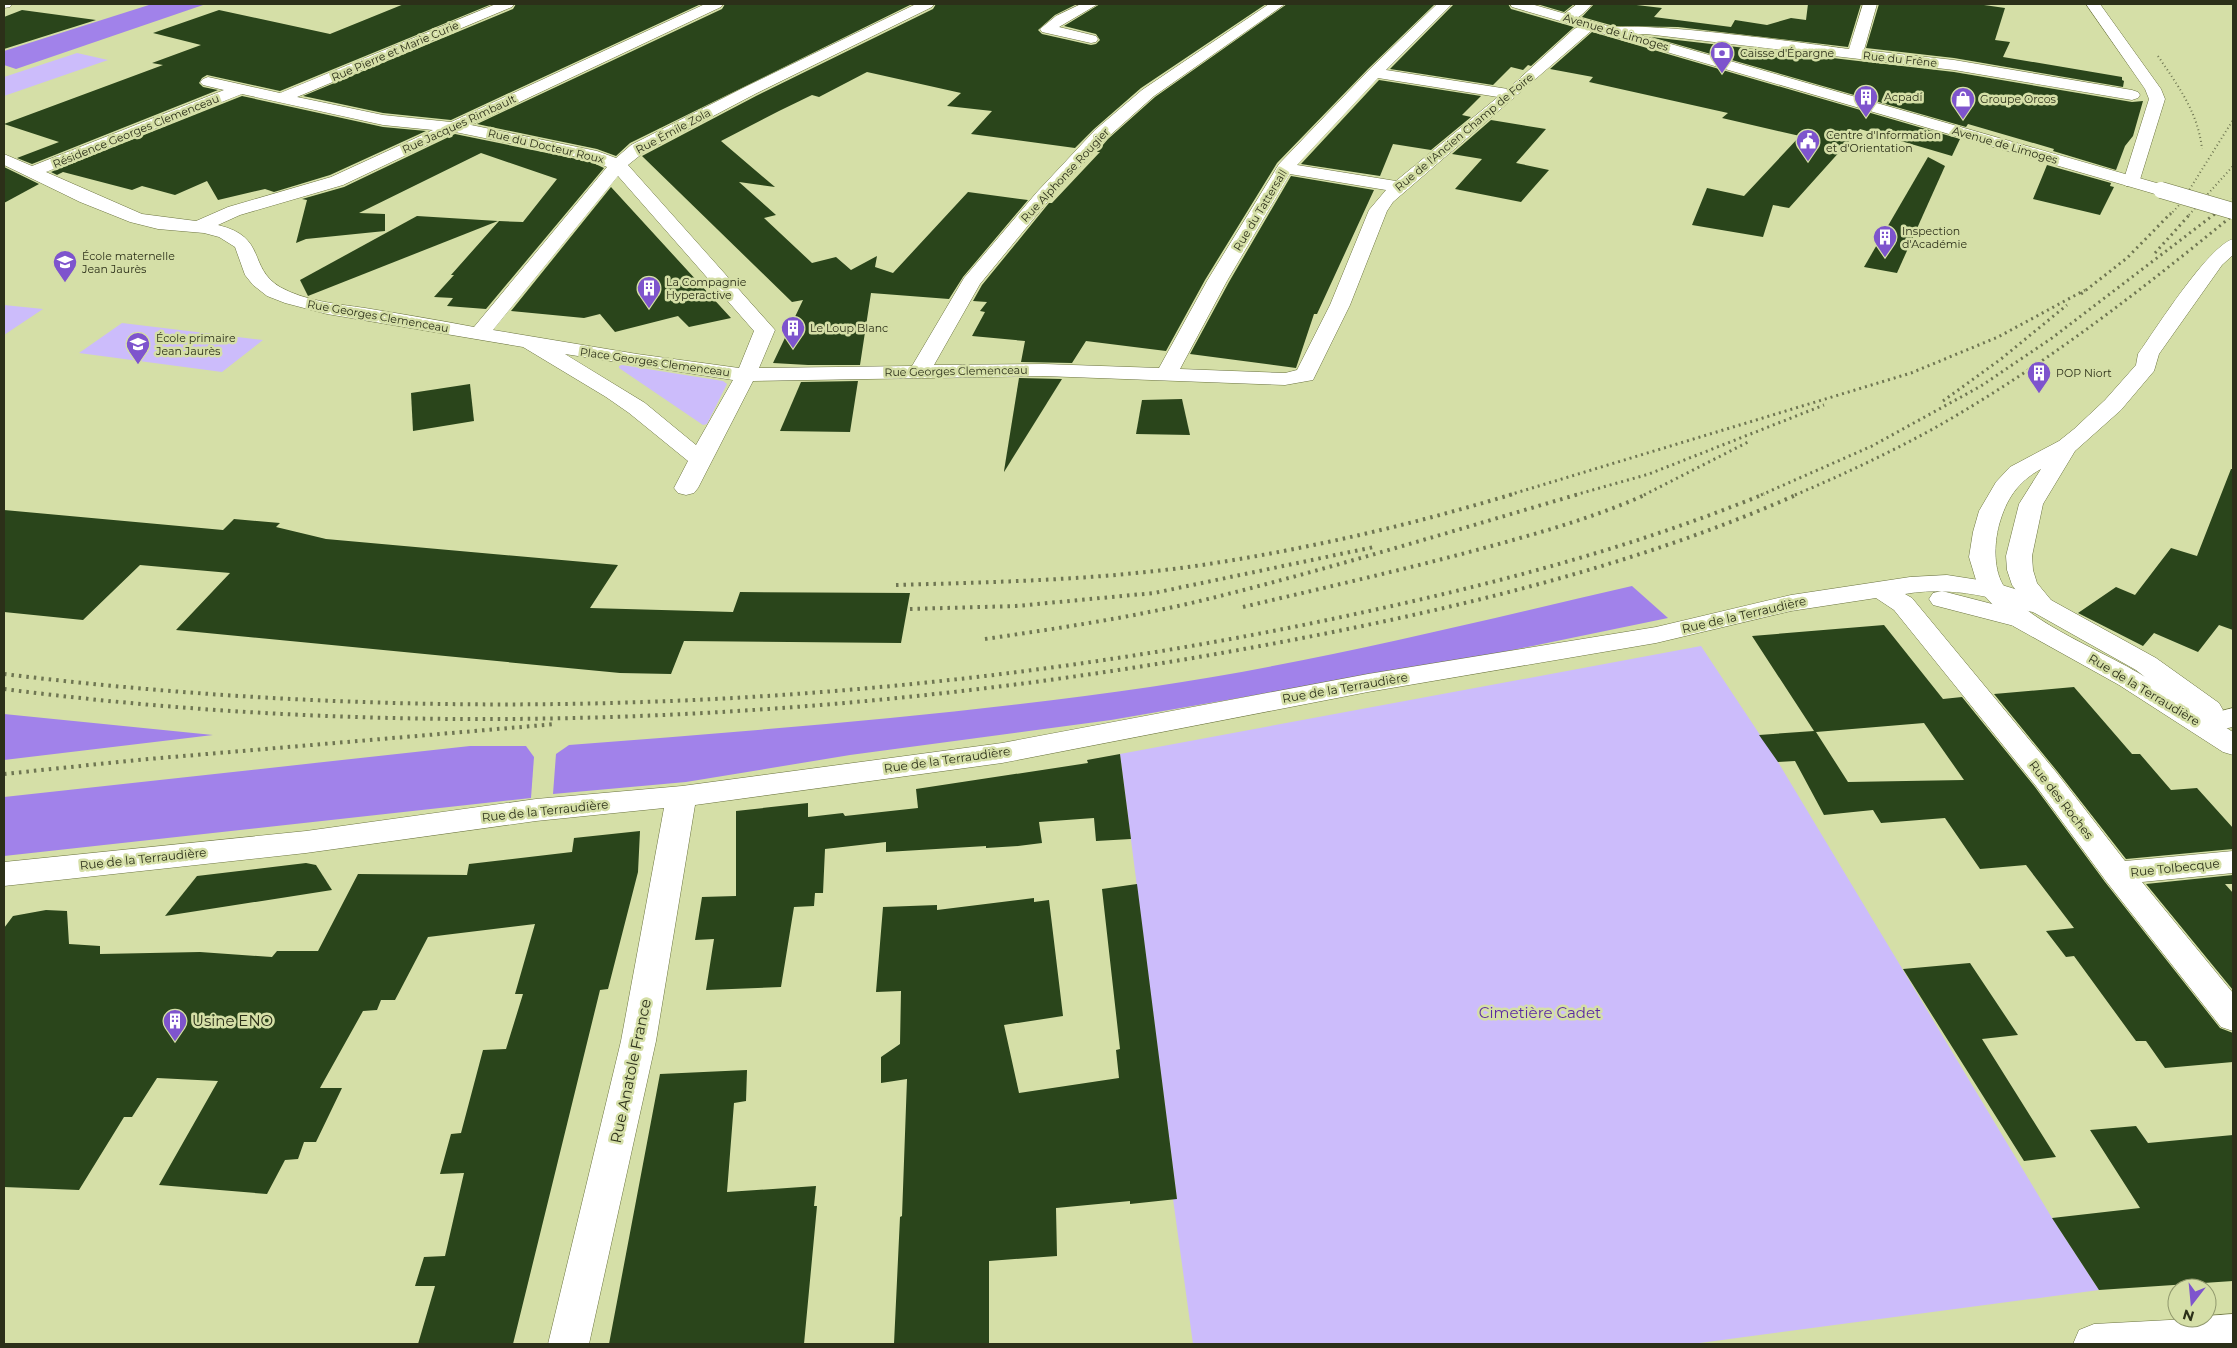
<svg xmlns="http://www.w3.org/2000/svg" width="2237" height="1348" font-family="Montserrat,sans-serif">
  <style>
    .green { fill: #ccbcfb }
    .forest { fill: #a182ea }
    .building { fill: #2a451b; fill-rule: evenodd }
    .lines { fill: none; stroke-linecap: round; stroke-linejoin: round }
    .minor-casing { stroke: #6c7440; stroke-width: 1 }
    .major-casing { stroke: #6c7440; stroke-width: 1 }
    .minor { fill: #fff; fill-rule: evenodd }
    .major { fill: #fff; fill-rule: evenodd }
    .rail-far2 { stroke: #6f7652; stroke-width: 2; stroke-dasharray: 1 3; stroke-linecap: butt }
    .rail-far1 { stroke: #6f7652; stroke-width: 3; stroke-dasharray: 2 4; stroke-linecap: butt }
    .rail { stroke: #6f7652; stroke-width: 4; stroke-dasharray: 2.5 5; stroke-linecap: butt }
    .major-bridge-casing { stroke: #6c7440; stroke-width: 17; stroke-linecap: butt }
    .major-bridge { stroke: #fff; stroke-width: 16 }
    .labels { text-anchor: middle; stroke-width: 5; stroke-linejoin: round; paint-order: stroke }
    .far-street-label { font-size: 11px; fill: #2c3019; stroke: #d5dfa7 }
    .far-poi-label { font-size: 11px; fill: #2c3019; stroke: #d5dfa7; text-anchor: start }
    .street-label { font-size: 12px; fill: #2c3019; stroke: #d5dfa7 }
    .near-park-label { font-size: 15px; fill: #5b2aa3; stroke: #d5dfa7 }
    .near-poi-label { font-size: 15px; fill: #2c3019; stroke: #d5dfa7; text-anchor: start }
    .near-street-label { font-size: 15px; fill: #2c3019; stroke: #d5dfa7 }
  </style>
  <rect width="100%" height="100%" fill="#d5dfa7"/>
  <g class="green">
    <path d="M77,53l31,7 -104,36v-19z"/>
    <path d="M4,305l39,4 -39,26z"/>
    <path d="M122,323l141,17 -41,32 -143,-19z"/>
    <path d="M622,365l101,16 4,3 -20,40 -4,1 -84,-57v-2z"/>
    <path d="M1701,646l77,116 274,456 47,72 -407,54h-499l-20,-145h4l-57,-445z"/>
  </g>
  <g class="forest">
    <path d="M152,4h54l-190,65 -12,-4v-14z"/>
    <path d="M1632,586l36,32 -170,35 -387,67 -261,35 -164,27 -133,12 3,-40 13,-9c194,-15 388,-30 581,-58 163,-24 322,-64 482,-101z"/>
    <path d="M4,714l209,21 -209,25z"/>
    <path d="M470,746h56l8,11 -3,41 -527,58v-59z"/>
  </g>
  <g class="building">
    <path d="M404,4h88l-212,87 -73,-16 -5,3 -3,5 4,4 15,3 -186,74 -15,-6 42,-16 -55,-18 159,-59 -11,-2 49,-18 -48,-12 66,-23 111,24z"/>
    <path d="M516,4h185l-250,116 -68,-7 -80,-17 210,-87z"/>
    <path d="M725,4h187l-282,139 -14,13 -19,-7 -120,-25 245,-115z"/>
    <path d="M936,4h141l-22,11 -17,15 4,4 49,11 5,-1 4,-4 -4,-6 -32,-8 36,-22h166l-125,84 -47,41 -19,19 -104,-14 21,-23 -45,-5 14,-13 -94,-21 -48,25 -7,-2 -33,16 -58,30 54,46 -36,-5 37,33 -12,3 48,45 24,-6 15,13 26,-14 -2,11 18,6 75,-81 60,8 -65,77 -14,22 -78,-6 -11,72h-52l-35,-2 30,-63 -11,2 -150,-146 114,-60 177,-87z"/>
    <path d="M1287,4h148l-67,65 -91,94 -72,117 -39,71 -80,-10 -14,22 -51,-1 4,-21 -53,-5 13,-24 -5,-1 7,-9 -14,-1 9,-16 67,-82h3l48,-51h-3l11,-13 47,-42z"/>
    <path d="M1454,4h54l3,5 63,18 -43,39 -3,-1 -5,5 -12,-3 -18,18 -103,-16z"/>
    <path d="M1537,4h37l-10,8z"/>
    <path d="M1594,4h34l34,4 -8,9 77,10 4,-7 32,5 24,-7 15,2 2,-16h53l-13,43 -170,-20 -64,-1 -32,-9z"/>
    <path d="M1879,4h98l28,4 -10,32 15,2 -7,15 119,20v3l2,1 -1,6 -169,-29 -88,-10z"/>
    <path d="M22,10l74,10 -92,29v-32z"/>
    <path d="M1592,32l368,107 -8,17 -92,-27 -71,79 -16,-3 -10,32 -71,-12 15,-37 37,8 56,-60 -78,-18 6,-5 -139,-31 4,-5 -43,-8z"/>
    <path d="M1651,37l303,35 178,30 11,-1 -10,35 -8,10 -9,24 -63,-19 1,-2 -86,-25 -2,3z"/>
    <path d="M1379,80l102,16 -19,19 9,2 -40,33 -38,-6 -13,32 -79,-12z"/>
    <path d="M242,96l141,31 43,4 -96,44 -56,17 -9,-3 -47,11 -11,-19 -32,14 -33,-9 -10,4 -69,-18 -6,3 -6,-3z"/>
    <path d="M1491,120l55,9 -30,34 33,7 -28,32 -66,-13 27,-30 -30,-5z"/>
    <path d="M455,134l136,28 13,6 -118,141 -39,-3 6,-8 -19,-1 20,-22h-3l48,-54 24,1 34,-43 -76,-26 -122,60 26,1v17l-79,8 -10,4 11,-43 -5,-1 42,-12z"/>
    <path d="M1928,157l17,9 -48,107 -33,-6z"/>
    <path d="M2047,165l64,18 -1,3 4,1 -14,28 -67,-16z"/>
    <path d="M4,167l35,17 -35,19z"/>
    <path d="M1291,176l83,14 -57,124h-3l-18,54 -106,-14 39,-72z"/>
    <path d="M611,187l120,131 -42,9 -11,-11 -63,16 -15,-18 -16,4 -73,-7z"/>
    <path d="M417,216l81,5 -190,75 -8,-16z"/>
    <path d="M1019,378l43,1 -58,93v-1z"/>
    <path d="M858,381l-8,51 -70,-1 21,-49z"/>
    <path d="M470,384l4,37 -61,10 -2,-38z"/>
    <path d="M1182,399l8,36 -54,-1 6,-34z"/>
    <path d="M2231,469h2v161l-14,-5 -21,27 -44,-19 -11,13 -65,-33 38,-26 19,8 36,-47 26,8z"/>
    <path d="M4,510l219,20 11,-11 46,4 -4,4 50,12 292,26 -28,43 143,4 7,-20 170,1 -9,50 -217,-2 -13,33 -51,-1 -444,-43 54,-57 -90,-8 -57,55 -79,-8z"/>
    <path d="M1884,625l59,74 19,-2 73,90 70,95 115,146 13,5v29l-68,6 -19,-27h-10l-62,-85 -8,1 -20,-26 28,-3 -48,-63 -46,4 -35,-51 -64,5 -8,-13 -49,5 -29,-54 -17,1 -19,-27 55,-4 -62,-95zM1924,723l40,57 -116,2 -32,-50z"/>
    <path d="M2074,687l58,67h8l31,36 26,-2 36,40v21l-107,10 -69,-88 -63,-77z"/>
    <path d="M1120,754l11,85 -35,2 -2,-23 -55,4 3,21 -24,3 -32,2v-2l-100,6v-10l-61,7 -2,44h-8l-1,13 -20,1 -13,80 -75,3 8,-51 -19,1 7,-43 34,-1v-85l72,-8v14l35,-4 2,3 73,-8 -2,-19 172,-26 -1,-3z"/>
    <path d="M640,831l-2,41 -30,117 -8,1 -87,354h-95l17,-58h-20l9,-29 21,-1 19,-83 -24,1 11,-40 10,-1 22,-83 23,-1 17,-55h-8l20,-70 -107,13 -33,63h-14l-4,10 -14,1 -43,77h22l-26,54h-12l-6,17 -13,1 -18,34 -108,-9 59,-104 -61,-3 -25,39h-8l-45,73 -75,-3v-259l9,-12 33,-6 21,1 2,33 31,2v8l100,-2 72,5 5,-6h41l40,-77 109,1 2,-11 103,-12 2,-14z"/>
    <path d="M306,863l10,2 16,25 -167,26 32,-40z"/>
    <path d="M2233,875v9h-8l8,9v97l-87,-106z"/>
    <path d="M1137,884l40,315 -47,5v-3l-74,7 1,48 -68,5v83h-95l6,-127 2,-1 5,-137 -26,4v-26l19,-13 1,-53 -25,1 7,-85 54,-2v5l97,-12v4l15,-2 14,116 -59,9 15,68 100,-15 -3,-28 4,-1 -18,-160z"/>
    <path d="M1970,963l48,72 -36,4 74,118 -32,4 -121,-192z"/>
    <path d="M747,1070l-1,31 -12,2 -7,89 89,-6 -2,20h3l-13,138h-195l51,-270z"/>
    <path d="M2136,1126l12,17 85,-8v146l-134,9 -47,-72 88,-10 -50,-78z"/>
  </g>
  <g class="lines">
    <g class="minor-casing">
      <g id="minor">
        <path d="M4,4h8l-2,3 -6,1z"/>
        <path d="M496,4h18l-2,3 -215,90 86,18 68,7 254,-118h18l-2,3 -250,118 126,26 19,7 15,-13 112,-57 173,-84h18l-2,3 -177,87 -112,59 -15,12 147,165 -16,38 153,-2 52,-88 73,-86 58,-62 47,-40 127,-86h16l-131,92 -47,42 -58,62 -69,84 -46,81 110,-1 115,4 48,-87 72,-117 90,-94 68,-66h15l-66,66 122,19 66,-60 17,-8 7,4 -205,177 -6,9 -37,94 -37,75 -28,5 -241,-9 -291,5 -55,107 -4,5 -8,2 -8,-2 -4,-5 14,-27 -59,-48 -23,-16 -83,-50 -196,-33 -42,-11 -18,-7 -14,-11 -8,-10 -10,-28 -16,-10 -15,-4 -46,-4 -28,-7 -50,-20 -76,-37v-11l28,12 192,-76 -21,-5 -3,-3 3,-3 5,-2 72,16zM1378,78l120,19 -102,84 -99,-16zM242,94l141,31 50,5 -102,47 -103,30 -32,14 -54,-7 -96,-42zM455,132l137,28 15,7 -133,160c-36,-7 -73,-13 -109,-19 -28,-4 -60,-7 -85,-21 -33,-20 -12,-50 -62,-62l22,-10 103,-30zM1290,174l96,16 -17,20 -39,95 -33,65 -12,3 -105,-4 47,-88zM618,176l136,155 -15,37 -102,-14 -144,-24zM565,354l168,26 -37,65 -51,-42z"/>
        <path d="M1081,4h17l-39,23 37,9 2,3 -2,3 -5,1 -49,-11 -2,-3 16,-13z"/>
        <path d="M1577,4h15c-7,9 -19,20 -31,17l-2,-3z"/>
        <path d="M1863,4h14l-13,46 90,10 178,30 6,2 2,3 -2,3 -6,2 -178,-30 -308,-36 -35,1 -7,-4c10,-15 215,14 245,18z"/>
        <path d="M2086,4h14l61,85 4,10 -27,87h-12l-3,-4 26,-83 -4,-10z"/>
        <path d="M1947,575l45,7 59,18 4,6 -4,6c-21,5 -43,-10 -64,-15 -27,-6 -55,-8 -82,-3l7,4 144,174 69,89 108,-10v22l-91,9 91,111v38l-12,-4 -115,-146 -70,-95 -142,-176 -18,-12 -85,13 -135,32 -288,49 -366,71 -307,42 -39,236 -67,303h-41l73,-303 43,-233 -128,13 -230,32 -302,33v-24l302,-31 230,-32 146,-13 320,-43 366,-69 288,-47 135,-32 119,-18z"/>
        <path d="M1942,591l89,23 4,6 -4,6 -9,2 -89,-23 -4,-6 4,-6z"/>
        <path d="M2233,708v19l-10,2 -10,-2 -4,-7 4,-7z"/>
        <path d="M2233,1314v30h-160l6,-14 15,-6 113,-6v-2z"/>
      </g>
    </g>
    <g class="major-casing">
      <g id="major">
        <path d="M1510,4h21l636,182 3,4 -3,4h-12l-643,-187z"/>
        <path d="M2233,239v16l-11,10 -63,89 -5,17 -33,39 -46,41 -32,53 -11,52 1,14 4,13 14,17 105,58 63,45 4,7 -4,7 -7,2 21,13v23l-10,-3 -104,-67 -106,-59 -34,-36 -10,-33 4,-25 6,-21 17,-29 14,-15 49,-26 15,-12 31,-29 31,-35 2,-11c17,-24 70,-108 95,-115zM2041,469l-22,35 -13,52 1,14 5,15 21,27 103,58 9,7c-37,-24 -117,-54 -140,-89 -12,-17 -11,-44 -6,-63 7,-25 18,-43 42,-56z"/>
      </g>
    </g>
    <use href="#minor" class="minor"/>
    <use href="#major" class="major"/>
    <g class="rail-far2">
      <path d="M2158,56c20,30 40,56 44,93"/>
      <path d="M2170,215l11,-12 52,-83"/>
      <path d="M2189,215l44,-49"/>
      <path d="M2214,215l19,-16"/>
    </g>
    <g class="rail-far1">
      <path d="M2155,253l36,-40"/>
      <path d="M2081,294l46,-36 44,-45"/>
      <path d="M1943,401l58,-42 66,-54"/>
      <path d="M1509,495l402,-122 87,-36 87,-47"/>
      <path d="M1575,495l74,-21 175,-69"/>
      <path d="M1644,495l106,-54"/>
      <path d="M1761,495l111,-49 109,-60 71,-48 164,-125"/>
      <path d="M1795,495c47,-20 92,-41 136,-65 107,-60 207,-137 302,-215"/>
    </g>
    <g class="rail">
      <path d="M896,585c102,-3 205,-5 306,-20 106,-16 209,-40 311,-71"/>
      <path d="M1243,607c84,-20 169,-39 252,-62 51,-14 103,-29 152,-51"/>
      <path d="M910,609l106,-3 138,-13 220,-46"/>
      <path d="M985,639c75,-11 150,-22 223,-40 125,-31 248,-69 371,-105"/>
      <path d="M4,674c431,53 878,37 1304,-50 155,-32 309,-70 456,-130"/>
      <path d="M4,689c418,54 853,33 1267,-45 176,-33 363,-77 527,-150"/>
      <path d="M4,774l133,-14 419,-36"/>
    </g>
    <g class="major-bridge-casing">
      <path id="major-bridge" d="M2161,190l72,21"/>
    </g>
    <use href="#major-bridge" class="major-bridge"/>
  </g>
  <defs>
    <g id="bank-pin" transform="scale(1.25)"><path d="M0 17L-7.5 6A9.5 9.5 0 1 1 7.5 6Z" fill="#7e54cd" stroke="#d5dfa7"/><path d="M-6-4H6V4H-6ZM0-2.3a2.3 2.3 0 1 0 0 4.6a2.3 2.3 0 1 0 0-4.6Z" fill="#fff"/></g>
    <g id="building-pin" transform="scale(1.25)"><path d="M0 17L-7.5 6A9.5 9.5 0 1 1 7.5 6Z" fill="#7e54cd" stroke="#d5dfa7"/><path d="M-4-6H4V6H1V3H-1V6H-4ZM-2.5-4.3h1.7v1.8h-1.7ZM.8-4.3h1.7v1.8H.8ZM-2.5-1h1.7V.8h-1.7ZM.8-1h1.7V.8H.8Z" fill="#fff"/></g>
    <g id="shop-pin" transform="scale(1.25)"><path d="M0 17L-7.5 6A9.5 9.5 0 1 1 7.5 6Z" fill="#7e54cd" stroke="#d5dfa7"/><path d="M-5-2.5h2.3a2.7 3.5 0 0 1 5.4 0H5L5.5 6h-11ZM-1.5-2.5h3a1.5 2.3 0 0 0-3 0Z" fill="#fff"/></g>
    <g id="civic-pin" transform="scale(1.25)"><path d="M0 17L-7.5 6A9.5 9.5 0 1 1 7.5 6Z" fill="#7e54cd" stroke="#d5dfa7"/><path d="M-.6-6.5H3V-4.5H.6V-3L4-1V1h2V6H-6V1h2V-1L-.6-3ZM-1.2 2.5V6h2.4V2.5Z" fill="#fff"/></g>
    <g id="school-pin" transform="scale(1.25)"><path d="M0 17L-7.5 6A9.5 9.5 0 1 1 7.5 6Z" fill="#7e54cd" stroke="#d5dfa7"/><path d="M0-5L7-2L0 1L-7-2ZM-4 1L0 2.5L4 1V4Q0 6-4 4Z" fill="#fff"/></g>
  </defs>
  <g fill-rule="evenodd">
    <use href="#bank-pin" x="1722" y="53"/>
    <use href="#building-pin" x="1866" y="97"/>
    <use href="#shop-pin" x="1963" y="99"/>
    <use href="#civic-pin" x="1808" y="141"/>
    <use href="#building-pin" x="1885" y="237"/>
    <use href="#school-pin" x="65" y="262"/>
    <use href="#building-pin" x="649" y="288"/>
    <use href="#building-pin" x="793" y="328"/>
    <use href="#school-pin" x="138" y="344"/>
    <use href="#building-pin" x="2039" y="373"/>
    <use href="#building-pin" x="175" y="1021"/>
  </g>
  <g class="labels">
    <g class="far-street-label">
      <text transform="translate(1616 32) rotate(16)" y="4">Avenue de Limoges</text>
      <text transform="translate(395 51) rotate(-23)" y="4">Rue Pierre et Marie Curie</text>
      <text transform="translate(1900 59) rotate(6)" y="4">Rue du Frêne</text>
      <text transform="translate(459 124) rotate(-25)" y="4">Rue Jacques Rimbault</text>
      <text transform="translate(136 131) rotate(-22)" y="4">Résidence Georges Clemenceau</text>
      <text transform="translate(673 131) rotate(-28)" y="4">Rue Émile Zola</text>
      <text transform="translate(1464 132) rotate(-40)" y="4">Rue de l'Ancien Champ de Foire</text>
      <text transform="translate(2005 145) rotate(16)" y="4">Avenue de Limoges</text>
      <text transform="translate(546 146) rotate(13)" y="4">Rue du Docteur Roux</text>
      <text transform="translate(1065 175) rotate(-47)" y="4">Rue Alphonse Rougier</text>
      <text transform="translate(1260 210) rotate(-59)" y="4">Rue du Tattersall</text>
      <text transform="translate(378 316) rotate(10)" y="4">Rue Georges Clemenceau</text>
      <text transform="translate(655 362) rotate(8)" y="4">Place Georges Clemenceau</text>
      <text transform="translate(956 371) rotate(-1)" y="4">Rue Georges Clemenceau</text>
    </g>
    <g class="far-poi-label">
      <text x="1740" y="57">Caisse d'Épargne</text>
      <text x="1884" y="101">Acpadi</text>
      <text x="1980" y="103">Groupe Orcos</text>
      <text x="1826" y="139">Centre d'Information<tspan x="1826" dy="13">et d'Orientation</tspan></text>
      <text x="1902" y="235">Inspection<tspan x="1902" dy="13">d'Académie</tspan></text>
      <text x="82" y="260">École maternelle<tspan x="82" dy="13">Jean Jaurès</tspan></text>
      <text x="666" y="286">La Compagnie<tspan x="666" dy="13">Hyperactive</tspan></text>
      <text x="810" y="332">Le Loup Blanc</text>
      <text x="156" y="342">École primaire<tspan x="156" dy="13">Jean Jaurès</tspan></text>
      <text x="2056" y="377">POP Niort</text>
    </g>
    <g class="street-label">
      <text transform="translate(1744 615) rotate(-13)" y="4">Rue de la Terraudière</text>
      <text transform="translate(1345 688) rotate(-10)" y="4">Rue de la Terraudière</text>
      <text transform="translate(2144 690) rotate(31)" y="4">Rue de la Terraudière</text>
      <text transform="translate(947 760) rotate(-8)" y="4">Rue de la Terraudière</text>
      <text transform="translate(2061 800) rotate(52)" y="4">Rue des Roches</text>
      <text transform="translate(545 811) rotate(-6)" y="4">Rue de la Terraudière</text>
      <text transform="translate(143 859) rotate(-6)" y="4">Rue de la Terraudière</text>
      <text transform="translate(2175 868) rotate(-6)" y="4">Rue Tolbecque</text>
    </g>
    <g class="near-park-label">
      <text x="1540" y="1018">Cimetière Cadet</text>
    </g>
    <g class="near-poi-label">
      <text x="192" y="1026">Usine ENO</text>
    </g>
    <g class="near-street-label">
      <text transform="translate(631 1071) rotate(-78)" y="5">Rue Anatole France</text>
    </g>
  </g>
  <rect width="2237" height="1348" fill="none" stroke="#2c3019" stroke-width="10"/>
  <g transform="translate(2192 1303) rotate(196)"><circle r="24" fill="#d5dfa7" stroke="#91996e"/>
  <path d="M0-4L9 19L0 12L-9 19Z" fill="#7e54cd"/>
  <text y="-8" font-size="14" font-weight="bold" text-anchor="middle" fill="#2c3019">N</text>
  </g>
</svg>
